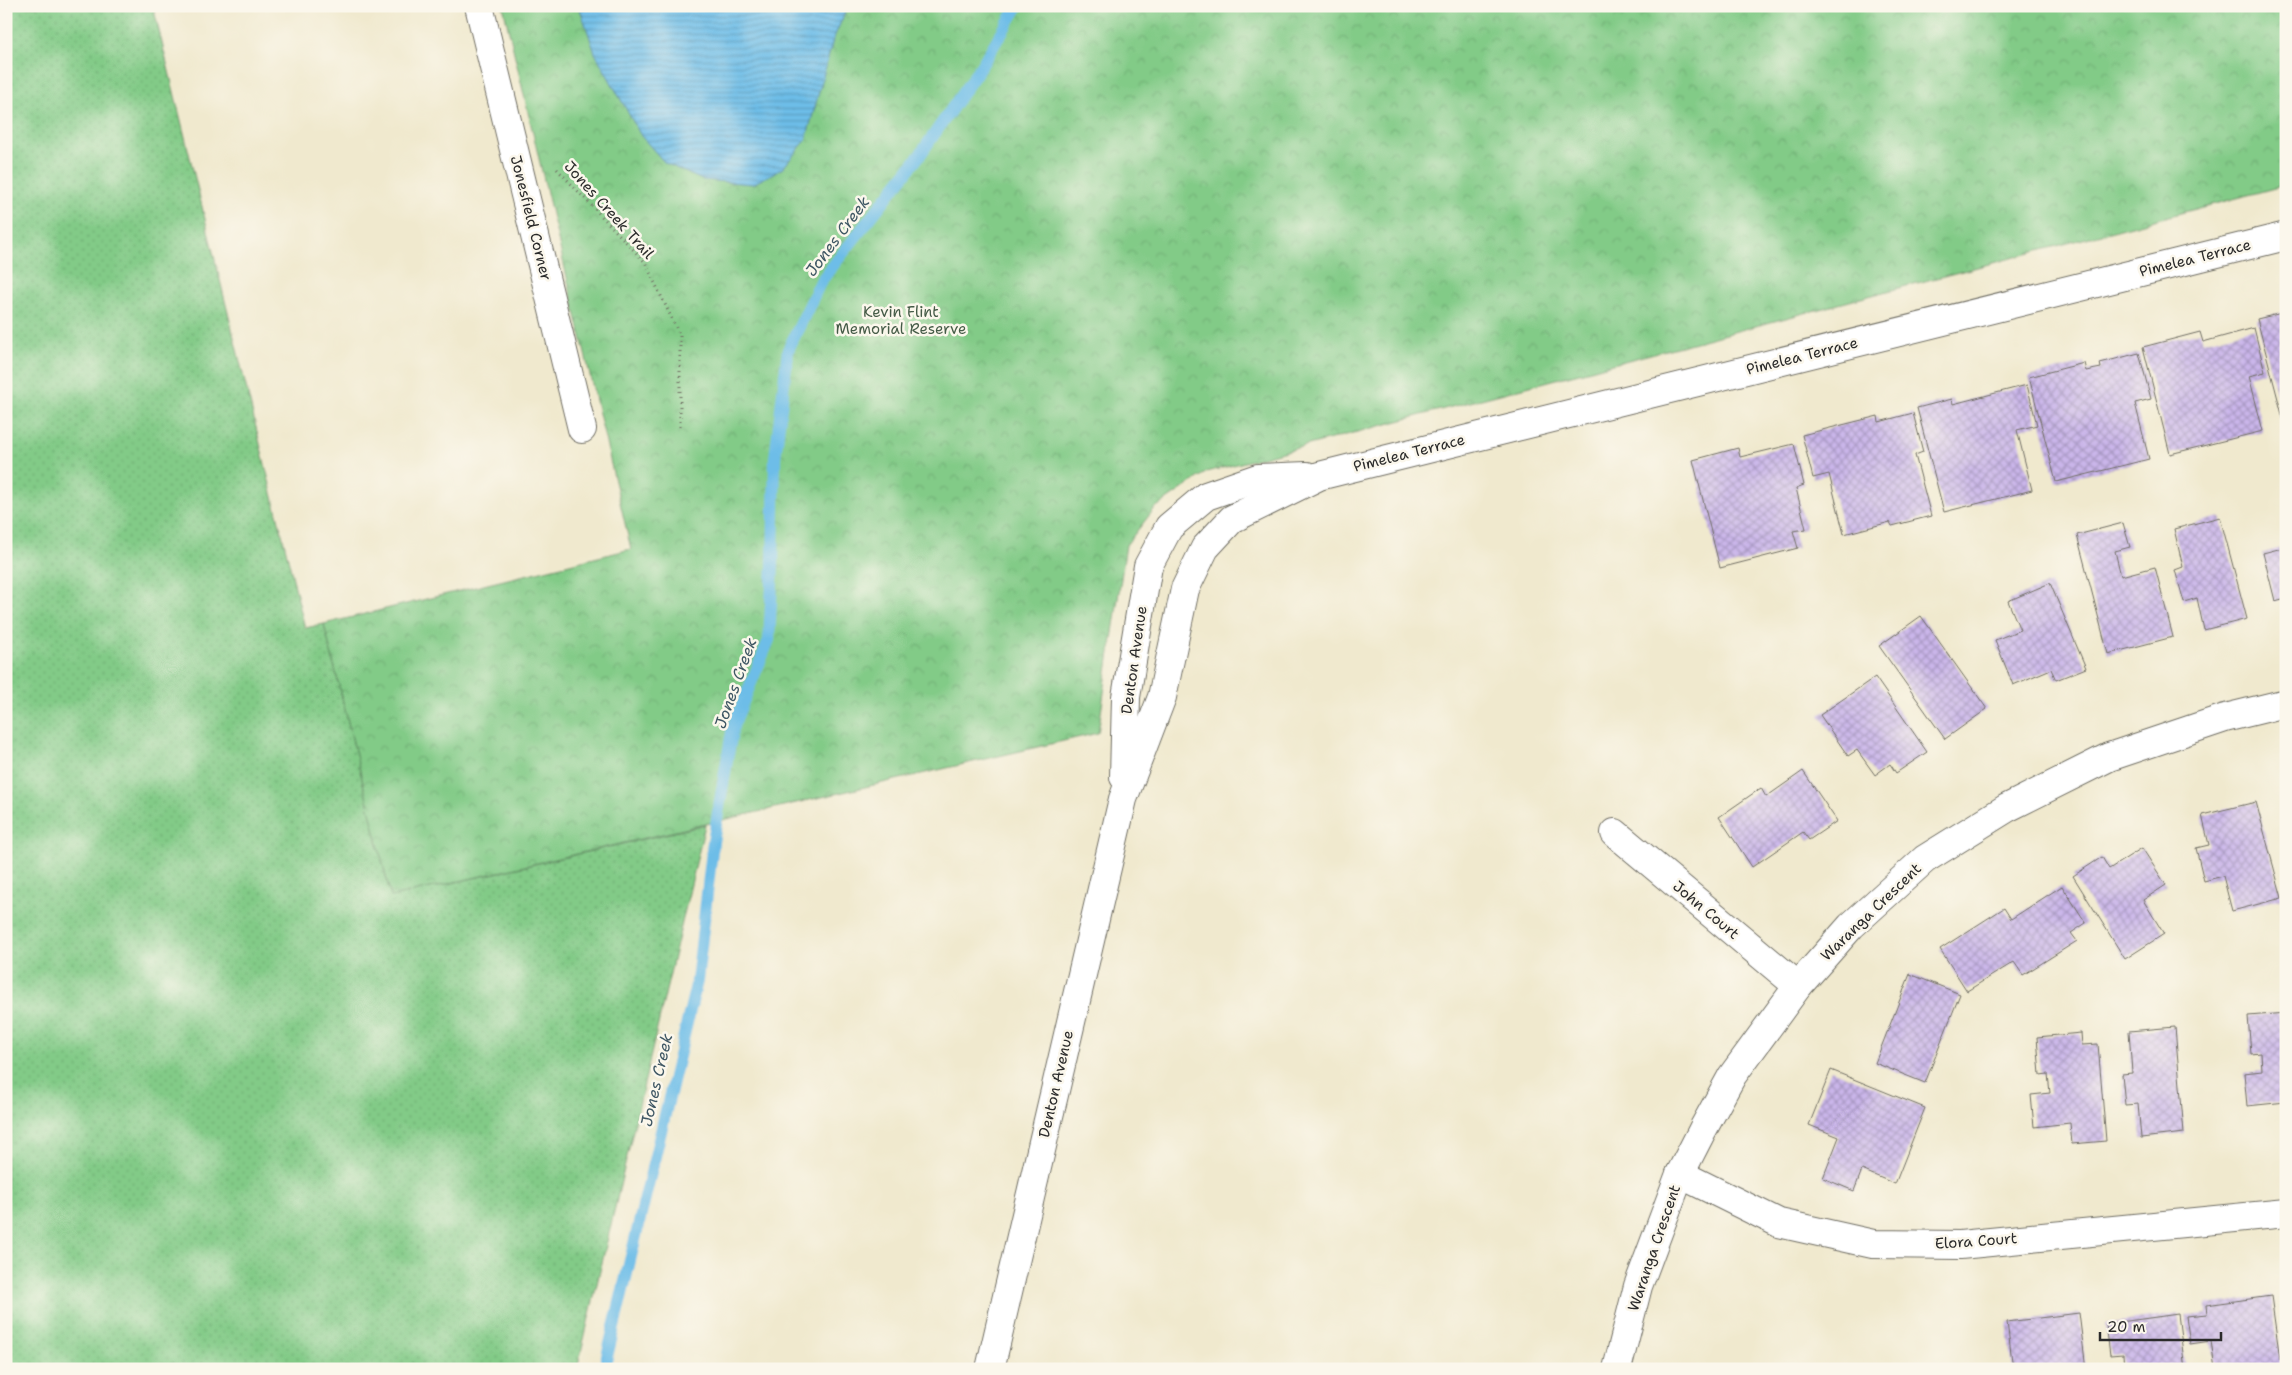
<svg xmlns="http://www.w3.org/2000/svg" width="2292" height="1375" font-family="'Shantell Sans',sans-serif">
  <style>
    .grass { fill: url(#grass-dots); stroke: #567b59 }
    .park { fill: url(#park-crowns); stroke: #567b59 }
    .water { fill: url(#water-rules); stroke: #4c748a }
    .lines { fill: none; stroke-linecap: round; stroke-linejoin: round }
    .stream { stroke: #6dbde8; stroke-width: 12 }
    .building { fill: url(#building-cross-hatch) }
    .street-casing { stroke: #706e64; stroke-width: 30 }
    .secondary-casing { stroke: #706e64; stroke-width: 30 }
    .path { stroke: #706e64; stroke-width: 3; stroke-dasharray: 1 4; stroke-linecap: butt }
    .street { stroke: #fff; stroke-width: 28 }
    .secondary { stroke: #fff; stroke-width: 28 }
    .labels { text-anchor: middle; stroke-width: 5; stroke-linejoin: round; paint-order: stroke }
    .street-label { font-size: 15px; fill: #2b2b2b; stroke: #fbf7ec }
    .park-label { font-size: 15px; fill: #455b47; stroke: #fbf7ec }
    .water-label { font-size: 16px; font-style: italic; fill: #3f5764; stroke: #fbf7ec }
  </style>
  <defs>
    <pattern id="grass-dots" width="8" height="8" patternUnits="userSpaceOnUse" patternTransform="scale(1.25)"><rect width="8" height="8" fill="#82cb87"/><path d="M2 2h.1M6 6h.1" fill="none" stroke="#70ae75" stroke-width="1.8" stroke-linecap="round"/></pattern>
    <pattern id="park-crowns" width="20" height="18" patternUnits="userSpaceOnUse" patternTransform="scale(1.25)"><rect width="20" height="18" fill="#82cb87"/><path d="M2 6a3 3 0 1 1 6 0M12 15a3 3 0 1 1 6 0" fill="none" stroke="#70ae75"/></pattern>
    <pattern id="water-rules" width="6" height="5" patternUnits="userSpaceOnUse" patternTransform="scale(1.25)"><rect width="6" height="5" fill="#6dbde8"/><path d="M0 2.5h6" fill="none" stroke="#5a9abc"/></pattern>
    <pattern id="building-cross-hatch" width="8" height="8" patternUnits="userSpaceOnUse" patternTransform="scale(1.25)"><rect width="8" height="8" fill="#cab6ea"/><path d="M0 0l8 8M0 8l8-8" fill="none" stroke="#a494be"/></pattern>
  </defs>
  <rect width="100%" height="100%" fill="#fbf7ec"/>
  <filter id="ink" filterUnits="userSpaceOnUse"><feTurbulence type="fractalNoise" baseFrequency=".02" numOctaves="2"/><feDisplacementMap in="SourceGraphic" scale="10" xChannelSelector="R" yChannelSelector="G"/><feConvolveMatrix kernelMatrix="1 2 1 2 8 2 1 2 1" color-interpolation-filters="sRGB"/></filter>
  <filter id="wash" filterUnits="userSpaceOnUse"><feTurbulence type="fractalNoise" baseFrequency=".0096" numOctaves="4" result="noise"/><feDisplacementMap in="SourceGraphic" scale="20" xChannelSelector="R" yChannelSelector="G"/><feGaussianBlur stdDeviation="1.12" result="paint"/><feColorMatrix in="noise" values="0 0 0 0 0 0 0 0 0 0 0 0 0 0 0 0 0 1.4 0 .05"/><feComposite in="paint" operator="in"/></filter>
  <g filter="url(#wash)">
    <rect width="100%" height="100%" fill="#f0e9ce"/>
    <path class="grass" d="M6,6h147l152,622 19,-4 67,273 314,-72 -128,544h-571z"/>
    <path class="park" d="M503,6h1783v179l-1079,287 -52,36 -29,37 -28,188 -707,164 -67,-273 307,-75z"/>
    <path class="water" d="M579,6h269l-15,34 -27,100 -23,28 -30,16 -51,-4 -37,-17 -24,-27 -46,-83z"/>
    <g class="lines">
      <path class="stream" d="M604,1369l93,-388 16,-139 20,-116 36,-86 4,-75 2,-107 13,-108 33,-69 99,-126 61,-89 37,-60"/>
    </g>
    <g id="blocks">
      <g class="building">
        <path d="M2286,312v114h-1l-28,-107z"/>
        <path d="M2254,328l11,44 -16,4 14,55 -93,23 -27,-107 57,-15 3,10z"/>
        <path d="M2139,353l12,46 -16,4 14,56 -93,23 -27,-105 55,-14 2,8 15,-3 -1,-5z"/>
        <path d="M2027,385l10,40 -20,5 15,60 -88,22 -27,-104 35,-9 1,5z"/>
        <path d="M1913,413l10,39 -8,3 16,61 -39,10 -2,-4 -46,12 -15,-60 -16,4 -11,-43 76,-19 1,6z"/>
        <path d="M1794,444l10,41 -8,3 10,41 -13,2 5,17 -78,20 -27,-108 45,-12 2,9z"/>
        <path d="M2220,517l27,102 -43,11 -7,-32 -13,4 -9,-32 8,-3 -9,-38z"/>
        <path d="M2123,523l7,24 -15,4 6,25 34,-9 18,70 -65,17 -31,-119z"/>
        <path d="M2286,547v51l-11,3 -12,-48z"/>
        <path d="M2050,583l36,85 -30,12 -5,-11 -38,16 -18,-45 25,-10 -12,-29z"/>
        <path d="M1921,616l66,93 -42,30 -66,-93z"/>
        <path d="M1875,677l52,75 -31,21 -6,-9 -15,11 -18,-25 -9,6 -28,-41z"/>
        <path d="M1803,771l34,50 -28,19 -6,-8 -51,35 -33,-50 42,-29 5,9z"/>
        <path d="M2256,802l26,96 -50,13 -9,-35 -19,5 -8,-33 13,-3 -7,-30z"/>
        <path d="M2142,848l24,37 -23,15 21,34 -39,25 -52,-83 29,-19 7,12z"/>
        <path d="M2062,886l24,37 -15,10 6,8 -54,34 -9,-13 -47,29 -27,-42 64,-41 7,11z"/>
        <path d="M1910,974l50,20 -35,89 -50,-20z"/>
        <path d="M2286,1013v89l-39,4 -3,-33 18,-2 -1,-18 -10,1 -3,-38z"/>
        <path d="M2175,1027l9,106 -43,5 -3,-34 -13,1 -3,-31 10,-1 -3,-42z"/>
        <path d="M2081,1033l1,12 16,-1 8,97 -34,3 -2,-21 -36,4 -3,-32 19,-2 -2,-19 -8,1 -3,-38z"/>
        <path d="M1831,1070l94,38 -30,76 -33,-14 -8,21 -31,-13 16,-41 -30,-12z"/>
        <path d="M2271,1296l9,63h3l2,10h-34l-1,-3 -35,3 -4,-28 -21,3 -4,-28 21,-2 -1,-9z"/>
        <path d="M2079,1313l7,56h-73l-6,-47z"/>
        <path d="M2178,1314l7,55h-61l-1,-15 -13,1 -4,-31z"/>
      </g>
    </g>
  </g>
  <g filter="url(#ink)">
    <use href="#blocks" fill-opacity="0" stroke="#706e64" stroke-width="1"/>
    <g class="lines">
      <g class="street-casing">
        <g id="street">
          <path d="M479,6l103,423"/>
          <path d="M1615,833l183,153"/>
          <path d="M1680,1174l99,49 94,21 87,1 326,-32"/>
          <path d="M1617,1369l21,-83 42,-112 23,-45 29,-53 66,-90 53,-60 74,-67 82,-51 102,-51 116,-39 61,-15"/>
        </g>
      </g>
      <g class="secondary-casing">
        <g id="secondary">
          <path d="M1124,777l2,-80 22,-131 21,-39 37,-31 52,-18 49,-2"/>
          <path d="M990,1369l133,-570 39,-102 23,-108 20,-41 27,-29 87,-43 967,-240"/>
        </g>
      </g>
      <path class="path" d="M557,169l88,93 35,74v94"/>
      <use href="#street" class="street"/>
      <use href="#secondary" class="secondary"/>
    </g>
  </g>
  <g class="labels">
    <g class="street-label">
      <text transform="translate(609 210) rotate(48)" y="5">Jones Creek Trail</text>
      <text transform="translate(531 218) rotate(76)" y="5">Jonesfield Corner</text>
      <text transform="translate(2195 258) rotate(-14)" y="5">Pimelea Terrace</text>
      <text transform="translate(1802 356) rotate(-14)" y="5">Pimelea Terrace</text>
      <text transform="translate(1409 453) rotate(-14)" y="5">Pimelea Terrace</text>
      <text transform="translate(1134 660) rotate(-82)" y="5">Denton Avenue</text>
      <text transform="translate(1706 910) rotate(40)" y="5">John Court</text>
      <text transform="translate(1871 912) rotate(-44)" y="5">Waranga Crescent</text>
      <text transform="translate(1056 1084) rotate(-77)" y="5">Denton Avenue</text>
      <text transform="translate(1976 1241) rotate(-4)" y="5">Elora Court</text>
      <text transform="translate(1654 1248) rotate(-71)" y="5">Waranga Crescent</text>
    </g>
    <g class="park-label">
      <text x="901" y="317">Kevin Flint<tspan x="901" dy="17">Memorial Reserve</tspan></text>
    </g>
    <g class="water-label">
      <text transform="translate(837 236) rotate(-53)" y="6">Jones Creek</text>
      <text transform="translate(735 683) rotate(-70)" y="6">Jones Creek</text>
      <text transform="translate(656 1080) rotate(-77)" y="6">Jones Creek</text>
    </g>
  </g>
  <rect width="2292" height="1375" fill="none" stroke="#fbf7ec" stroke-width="25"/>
  <path d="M2100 1332v8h121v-8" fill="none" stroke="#2b2b2b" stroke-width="2.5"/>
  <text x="2107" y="1332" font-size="15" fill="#2b2b2b" stroke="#fbf7ec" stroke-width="4" paint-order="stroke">20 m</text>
</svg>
